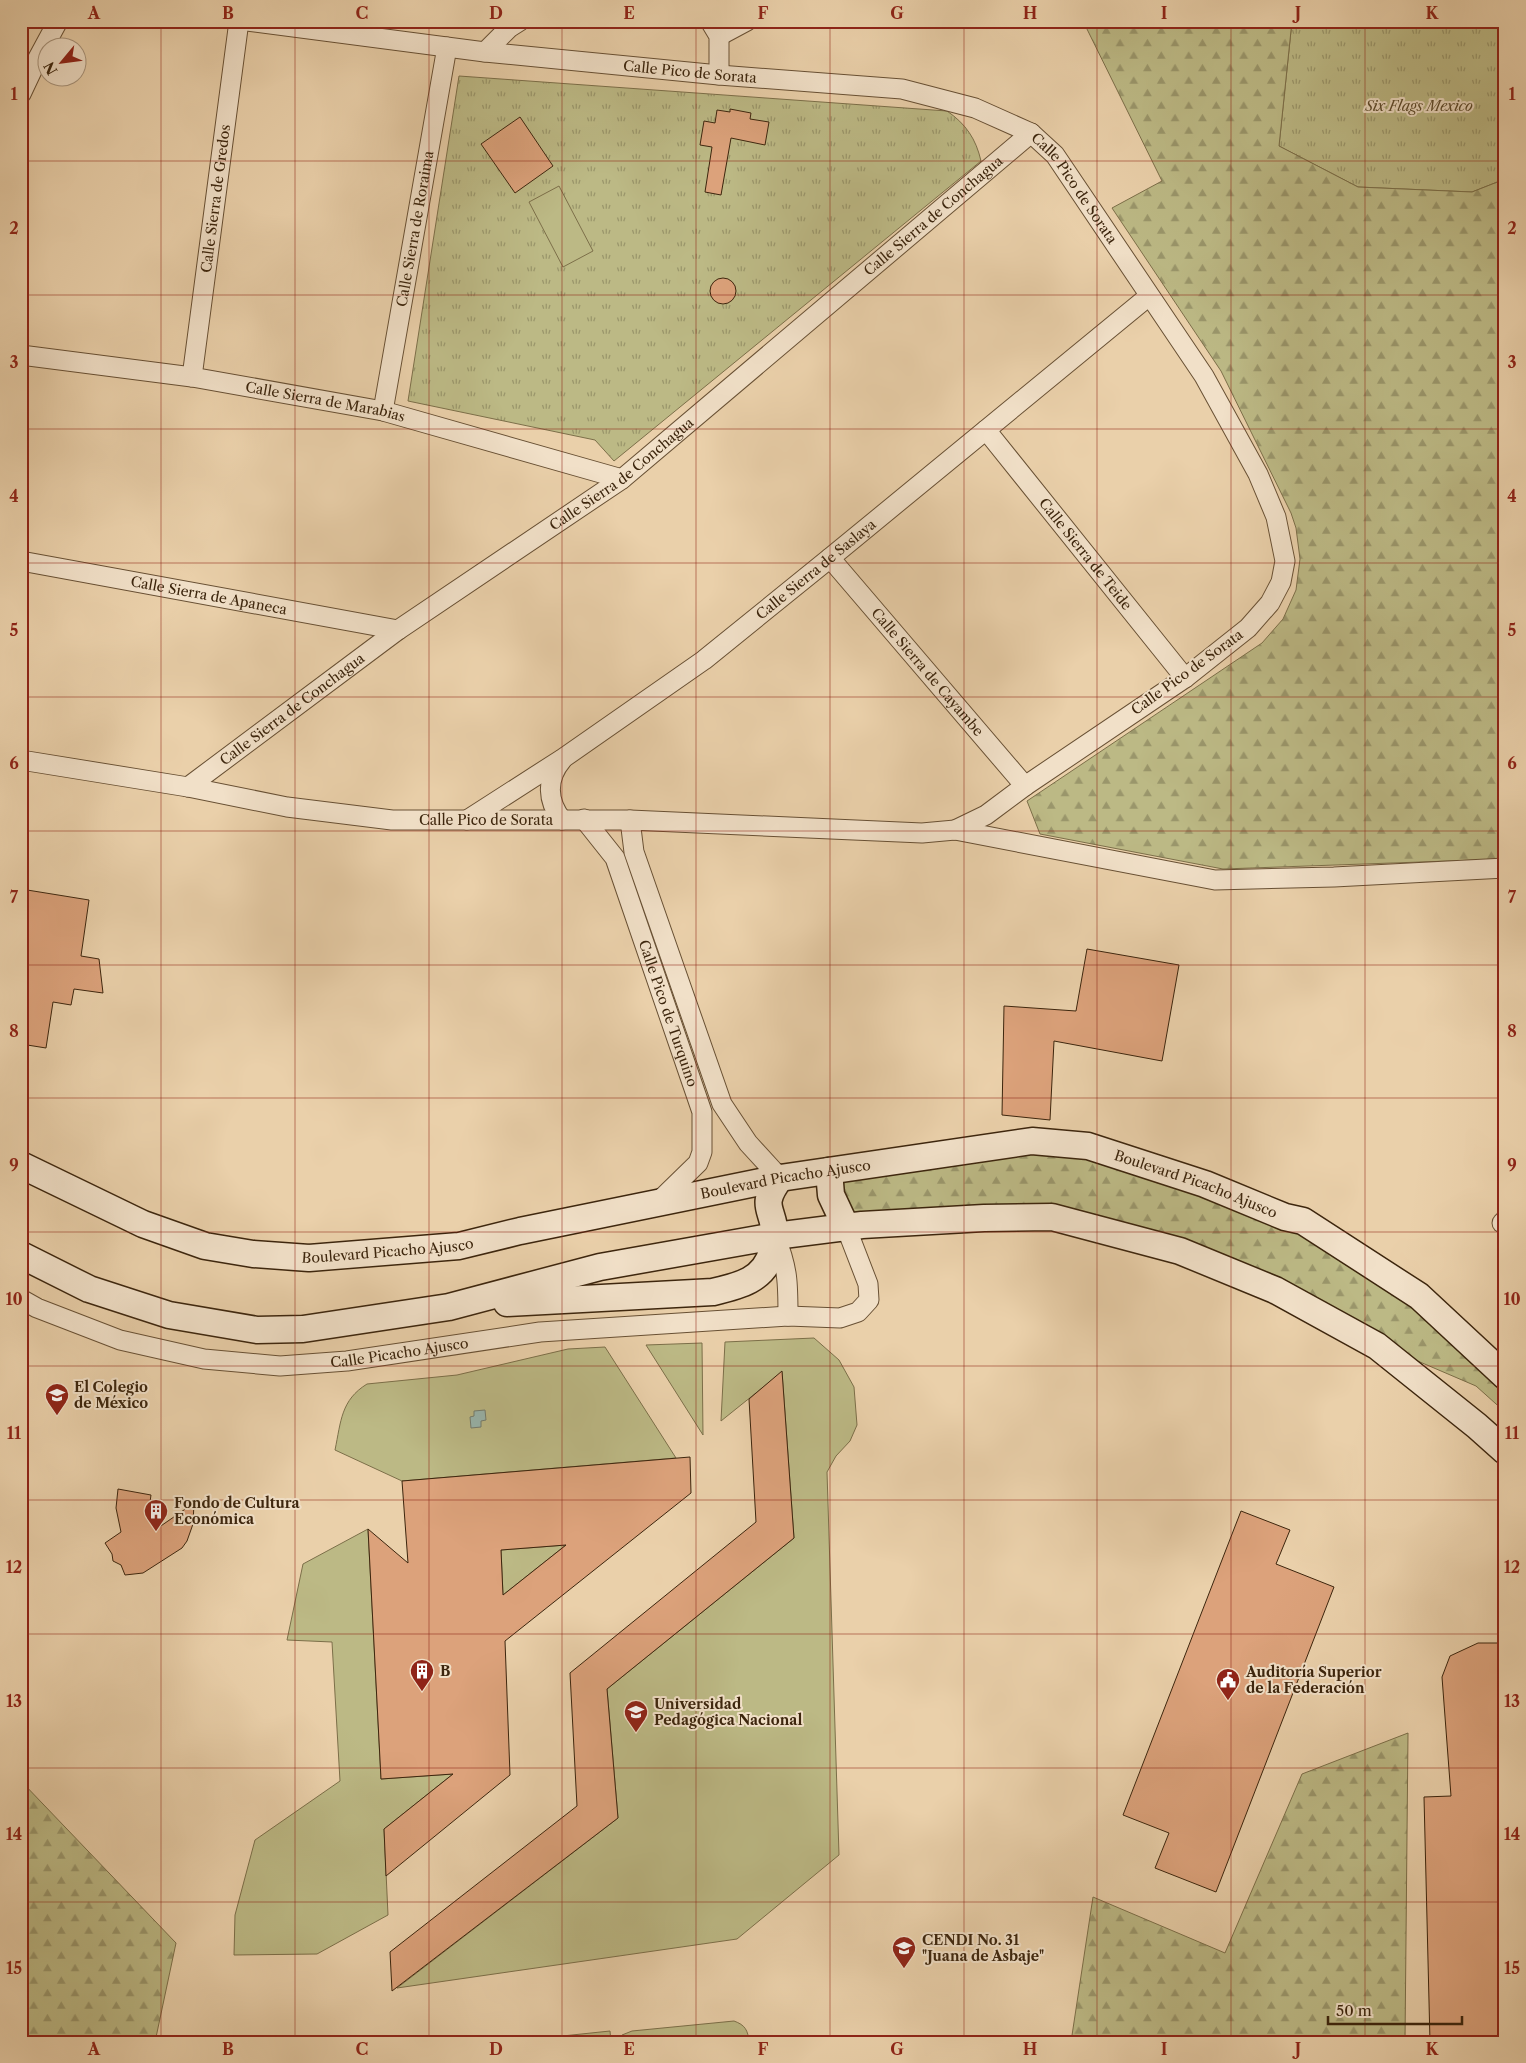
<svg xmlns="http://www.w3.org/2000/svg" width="1526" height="2063" font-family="'Libre Caslon Text',serif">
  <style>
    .grass { fill: url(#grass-tufts); stroke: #7c6f49 }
    .forest { fill: url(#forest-firs); stroke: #7c6f49 }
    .garden { fill: #bcb985; stroke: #7c6f49 }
    .water { fill: #98b6ae; stroke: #737c6e }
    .building { fill: #dca27b; stroke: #3c250d; fill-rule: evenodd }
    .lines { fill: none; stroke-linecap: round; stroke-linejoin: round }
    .street-casing { stroke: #685034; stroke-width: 21 }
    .secondary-casing { stroke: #3c250d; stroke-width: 29 }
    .street { stroke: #f1e0c8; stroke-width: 19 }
    .secondary { stroke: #f1e0c8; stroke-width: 26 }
    .grid { fill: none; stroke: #8f2418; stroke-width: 1; stroke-opacity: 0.55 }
    .labels { text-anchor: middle; stroke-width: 4; stroke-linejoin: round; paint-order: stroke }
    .street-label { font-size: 14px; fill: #3c250d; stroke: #f1e0c8 }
    .park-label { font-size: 14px; font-style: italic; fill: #5c4a2b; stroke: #f1e0c8 }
    .poi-label { font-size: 14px; font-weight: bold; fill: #3c250d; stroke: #f1e0c8; text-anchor: start }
    .neatline { fill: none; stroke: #8f2418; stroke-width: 2 }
    .grid-label { font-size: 16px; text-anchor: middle; font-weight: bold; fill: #8f2418 }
  </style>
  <defs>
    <pattern id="grass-tufts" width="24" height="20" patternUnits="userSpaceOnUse" patternTransform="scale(1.25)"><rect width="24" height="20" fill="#bcb985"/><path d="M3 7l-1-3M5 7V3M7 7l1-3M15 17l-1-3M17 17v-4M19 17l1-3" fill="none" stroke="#9a966b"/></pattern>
    <pattern id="forest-firs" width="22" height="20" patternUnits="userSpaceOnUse" patternTransform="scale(1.25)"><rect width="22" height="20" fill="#bcb985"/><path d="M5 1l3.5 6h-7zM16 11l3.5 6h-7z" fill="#9a966b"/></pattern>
  </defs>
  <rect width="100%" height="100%" fill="#ead0aa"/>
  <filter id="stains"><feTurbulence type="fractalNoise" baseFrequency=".004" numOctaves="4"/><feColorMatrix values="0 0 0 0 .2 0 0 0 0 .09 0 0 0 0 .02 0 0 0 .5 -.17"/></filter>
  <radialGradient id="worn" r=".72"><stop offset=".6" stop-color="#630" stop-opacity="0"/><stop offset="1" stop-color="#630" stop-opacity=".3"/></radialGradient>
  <g class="grass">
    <path d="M1292,21h213v158l-33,13 -114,-5 -79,-41z"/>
    <path d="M459,76l488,35c19,13 29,28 34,50l-367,300 -19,-21 -187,-39z"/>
  </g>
  <g class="forest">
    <path d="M1083,21h209l-13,125 79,41 114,5 33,-13v680l-282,10 -183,-35 -13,-33 235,-158 21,-24 13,-29 4,-31 -4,-31 -5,-15 -70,-142 -109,-163 50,-27z"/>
    <path d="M1087,1149l215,75 115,73 88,83v32l-29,-26 -98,-42 -103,-55 -224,-74 -204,7 -11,-52z"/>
    <path d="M1408,1733l-3,309h-334l22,-145 132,56 77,-179z"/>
    <path d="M21,1781l155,162 -21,99h-134z"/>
  </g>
  <g class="garden">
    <path d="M559,186l34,65 -30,16 -34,-65z"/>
    <path d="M814,1338l25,22 15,27 3,38 -7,16 -14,15 -9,16 12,383 -102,84 -340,49 221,-170 -11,-129 187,-151 -12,-166 -61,49 4,-79z"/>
    <path d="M702,1343l1,92 -57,-90z"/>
    <path d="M605,1347l71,111 -274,23 -67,-31c6,-29 6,-50 32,-66l90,-9 111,-26z"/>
    <path d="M368,1529l13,250 72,-5 -69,55 4,86 -71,39 -83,1 1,-40 20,-75 85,-59 -8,-139 -45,-2 16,-76z"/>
    <path d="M566,1545l-63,50 -2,-45z"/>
    <path d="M734,2021c11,4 14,9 15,21h-131l4,-7 10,-4z"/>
    <path d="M610,2031l1,11h-76l-1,-3z"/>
  </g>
  <path class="water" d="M485,1410l1,10 -5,1v6l-10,1 -1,-11 4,-1v-5z"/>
  <g class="building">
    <path d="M730,109l21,4 -1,6 19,3 -4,23 -34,-7 -10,57 -16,-3 7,-45 -12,-2 4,-24 11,2 2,-13 13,2z"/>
    <path d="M520,117l33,49 -38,27 -34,-49z"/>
    <circle cx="723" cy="291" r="13"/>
    <path d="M21,889l68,11 -8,56 18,3 4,34 -29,-4 -3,16 -18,-3 -7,46 -25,-4z"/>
    <path d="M1087,949l92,16 -17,96 -108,-20 -4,79 -48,-5 2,-109 72,5z"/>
    <path d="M782,1371l12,167 -187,151 11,129 -226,173 -2,-39 187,-146 -7,-133 186,-151 -7,-123z"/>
    <path d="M690,1457l1,36 -186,148 5,134 -124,101 -2,-47 69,-55 -72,5 -13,-250 40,34 -6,-82zM566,1545l-63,50 -2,-45z"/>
    <path d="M118,1489l33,6 -2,14 6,21 39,-27 -1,21 -6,17 -5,7 -39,25 -18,2 -4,-10 -8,-4 -1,-7 -7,-11 16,-11 -5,-24z"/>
    <path d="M1241,1511l49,19 -14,34 58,23 -118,305 -61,-24 14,-35 -46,-18z"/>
    <path d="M1478,1643h27v399h-75l-6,-245 27,-1 -9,-119 8,-21z"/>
  </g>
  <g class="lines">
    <g class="street-casing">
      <g id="street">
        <path id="s1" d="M247,21l238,31 234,23 183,14 73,19 56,25 24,22 149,221 54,98 18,43 9,44 -4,21 -11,21 -22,25 -63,50 -160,108 -39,29 -31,15"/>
        <path d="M710,21l9,15v39"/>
        <path d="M719,36l28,-15"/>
        <path d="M485,52l24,-24 11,-7"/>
        <path d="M21,94l17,-36 20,-37"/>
        <path id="s2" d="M21,355l171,22 191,34 239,68"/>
        <path id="s3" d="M192,377l47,-356"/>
        <path id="s4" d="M383,411l64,-364"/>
        <path id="s5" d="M986,430l199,248"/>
        <path id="s6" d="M830,558l195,228"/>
        <path id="s7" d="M21,561l377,69"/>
        <path id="s8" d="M21,760l167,27 99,20 105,13h238l292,13 33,-3 260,50 119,-3 171,-9"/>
        <path d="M562,760c-16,19 -15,41 0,60"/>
        <path id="s9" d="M188,787l210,-157 224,-151 409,-346"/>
        <path id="s10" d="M584,819l31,39 87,254v40l-4,11 -40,39"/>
        <path id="s11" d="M467,820l95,-61 142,-99 126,-102 319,-262"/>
        <path d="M630,820l4,32 88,252 26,39 32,35"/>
        <path d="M1502,1223l3,-3"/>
        <path d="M775,1236c13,32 13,47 13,80"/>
        <path id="s12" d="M21,1299l16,9 83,32 84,19 76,7 67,-5 193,-29 248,-16 52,2 18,-6 11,-12 -1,-16 -22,-57"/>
      </g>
    </g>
    <g class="secondary-casing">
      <g id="secondary">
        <path id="s13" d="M21,1165l122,59 62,22 48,8 56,4 150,-12 61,-15 260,-53 252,-37 56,5 117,38 80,33 18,4 116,75 86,80"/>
        <path d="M829,1171l2,24 15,32"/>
        <path d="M21,1255l68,34 80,26 88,15 46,-1 146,-22 151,-40 175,-31 87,-11 122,-7 68,-1 128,34 95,39 102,56 100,80 28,25"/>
        <path d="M507,1303l206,-11c26,-6 52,-12 59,-41 1,-5 3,-10 3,-15 -1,-29 -17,-28 5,-58"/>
      </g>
    </g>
    <use href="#street" class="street"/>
    <use href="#secondary" class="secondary"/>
  </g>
  <path class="grid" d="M161,21v2021M295,21v2021M429,21v2021M562,21v2021M696,21v2021M830,21v2021M964,21v2021M1097,21v2021M1231,21v2021M1365,21v2021M21,161h1484M21,295h1484M21,429h1484M21,563h1484M21,697h1484M21,831h1484M21,965h1484M21,1098h1484M21,1232h1484M21,1366h1484M21,1500h1484M21,1634h1484M21,1768h1484M21,1902h1484"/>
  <defs>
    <g id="university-pin" transform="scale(1.25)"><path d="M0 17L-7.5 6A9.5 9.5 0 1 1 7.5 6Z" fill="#8f2418" stroke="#f1e0c8"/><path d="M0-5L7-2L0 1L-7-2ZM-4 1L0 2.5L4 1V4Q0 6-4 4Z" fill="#fff"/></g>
    <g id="building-pin" transform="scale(1.25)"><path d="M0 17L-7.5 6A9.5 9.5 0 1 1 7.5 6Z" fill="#8f2418" stroke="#f1e0c8"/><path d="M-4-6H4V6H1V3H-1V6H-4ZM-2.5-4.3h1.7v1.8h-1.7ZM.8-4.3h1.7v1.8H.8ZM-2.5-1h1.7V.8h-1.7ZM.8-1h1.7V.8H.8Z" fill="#fff"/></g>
    <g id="civic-pin" transform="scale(1.25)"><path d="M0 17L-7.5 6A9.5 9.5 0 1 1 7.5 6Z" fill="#8f2418" stroke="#f1e0c8"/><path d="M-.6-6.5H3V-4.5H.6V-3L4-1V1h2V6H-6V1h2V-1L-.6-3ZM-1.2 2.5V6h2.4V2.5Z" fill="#fff"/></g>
    <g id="school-pin" transform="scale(1.25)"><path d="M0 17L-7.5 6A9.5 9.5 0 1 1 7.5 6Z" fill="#8f2418" stroke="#f1e0c8"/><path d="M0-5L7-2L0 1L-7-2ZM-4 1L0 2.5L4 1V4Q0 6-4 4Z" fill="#fff"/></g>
  </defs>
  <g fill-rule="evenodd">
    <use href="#university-pin" x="57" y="1395"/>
    <use href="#building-pin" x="156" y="1511"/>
    <use href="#building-pin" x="422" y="1671"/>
    <use href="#civic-pin" x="1228" y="1680"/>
    <use href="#university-pin" x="636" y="1712"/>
    <use href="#school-pin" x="904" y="1948"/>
  </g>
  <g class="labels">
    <g class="street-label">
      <text dy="5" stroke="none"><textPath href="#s1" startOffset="446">Calle Pico de Sorata</textPath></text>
      <text dy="5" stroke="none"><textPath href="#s1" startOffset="866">Calle Pico de Sorata</textPath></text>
      <text dy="5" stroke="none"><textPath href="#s3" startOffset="180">Calle Sierra de Gredos</textPath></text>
      <text dy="5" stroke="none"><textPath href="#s9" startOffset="940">Calle Sierra de Conchagua</textPath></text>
      <text dy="5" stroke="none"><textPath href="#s4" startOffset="185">Calle Sierra de Roraima</textPath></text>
      <text dy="5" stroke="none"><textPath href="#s2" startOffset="308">Calle Sierra de Marabias</textPath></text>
      <text dy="5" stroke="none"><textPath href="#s9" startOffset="535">Calle Sierra de Conchagua</textPath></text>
      <text dy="5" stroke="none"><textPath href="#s5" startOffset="159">Calle Sierra de Teide</textPath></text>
      <text dy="5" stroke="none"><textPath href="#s11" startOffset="430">Calle Sierra de Saslaya</textPath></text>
      <text dy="5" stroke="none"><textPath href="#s7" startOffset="191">Calle Sierra de Apaneca</textPath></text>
      <text dy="5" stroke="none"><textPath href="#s6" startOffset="150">Calle Sierra de Cayambe</textPath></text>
      <text transform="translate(1187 672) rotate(-36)" y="5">Calle Pico de Sorata</text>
      <text dy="5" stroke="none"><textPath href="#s9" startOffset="130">Calle Sierra de Conchagua</textPath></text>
      <text dy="5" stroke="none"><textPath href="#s8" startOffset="470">Calle Pico de Sorata</textPath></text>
      <text dy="5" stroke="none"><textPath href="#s10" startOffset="214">Calle Pico de Turquino</textPath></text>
      <text dy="5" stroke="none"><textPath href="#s13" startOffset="790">Boulevard Picacho Ajusco</textPath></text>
      <text dy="5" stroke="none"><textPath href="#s13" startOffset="1210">Boulevard Picacho Ajusco</textPath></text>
      <text dy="5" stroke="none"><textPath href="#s13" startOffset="385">Boulevard Picacho Ajusco</textPath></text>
      <text dy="5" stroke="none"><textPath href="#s12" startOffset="390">Calle Picacho Ajusco</textPath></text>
    </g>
    <g class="park-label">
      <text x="1419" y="111">Six Flags Mexico</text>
    </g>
    <g class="poi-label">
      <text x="74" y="1392">El Colegio<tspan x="74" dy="16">de México</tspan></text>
      <text x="174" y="1508">Fondo de Cultura<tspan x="174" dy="16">Económica</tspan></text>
      <text x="440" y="1676">B</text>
      <text x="1246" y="1677">Auditoría Superior<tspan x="1246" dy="16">de la Federación</tspan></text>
      <text x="654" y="1709">Universidad<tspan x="654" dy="16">Pedagógica Nacional</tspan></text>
      <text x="922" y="1945">CENDI No. 31<tspan x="922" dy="16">"Juana de Asbaje"</tspan></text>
    </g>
  </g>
  <rect width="1526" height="2063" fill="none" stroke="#ead0aa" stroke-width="55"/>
  <g transform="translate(62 62) rotate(241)"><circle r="24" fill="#f1e0c8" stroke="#a9957d"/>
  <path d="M0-4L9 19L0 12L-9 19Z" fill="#8f2418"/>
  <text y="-8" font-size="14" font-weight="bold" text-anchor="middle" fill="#3c250d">N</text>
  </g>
  <path d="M1328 2016v8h134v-8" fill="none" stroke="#3c250d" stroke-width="2.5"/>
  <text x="1336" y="2016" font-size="15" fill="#3c250d" stroke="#f1e0c8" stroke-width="4" paint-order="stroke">50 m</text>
  <rect x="28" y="28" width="1470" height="2008" class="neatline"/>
  <g class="grid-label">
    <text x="94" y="19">A</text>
    <text x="228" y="19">B</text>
    <text x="362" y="19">C</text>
    <text x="496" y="19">D</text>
    <text x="629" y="19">E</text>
    <text x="763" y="19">F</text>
    <text x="897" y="19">G</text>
    <text x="1030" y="19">H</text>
    <text x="1164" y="19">I</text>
    <text x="1298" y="19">J</text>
    <text x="1432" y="19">K</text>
    <text x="14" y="100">1</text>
    <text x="1512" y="100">1</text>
    <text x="14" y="234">2</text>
    <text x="1512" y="234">2</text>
    <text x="14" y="368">3</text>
    <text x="1512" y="368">3</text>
    <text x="14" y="502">4</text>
    <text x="1512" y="502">4</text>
    <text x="14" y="636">5</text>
    <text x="1512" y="636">5</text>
    <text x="14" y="769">6</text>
    <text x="1512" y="769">6</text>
    <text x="14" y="903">7</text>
    <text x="1512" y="903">7</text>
    <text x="14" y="1037">8</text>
    <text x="1512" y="1037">8</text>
    <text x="14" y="1171">9</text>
    <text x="1512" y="1171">9</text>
    <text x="14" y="1305">10</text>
    <text x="1512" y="1305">10</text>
    <text x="14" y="1439">11</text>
    <text x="1512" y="1439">11</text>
    <text x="14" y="1573">12</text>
    <text x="1512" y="1573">12</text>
    <text x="14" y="1707">13</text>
    <text x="1512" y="1707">13</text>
    <text x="14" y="1840">14</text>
    <text x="1512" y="1840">14</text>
    <text x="14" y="1974">15</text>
    <text x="1512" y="1974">15</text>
    <text x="94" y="2055">A</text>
    <text x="228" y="2055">B</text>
    <text x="362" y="2055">C</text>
    <text x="496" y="2055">D</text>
    <text x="629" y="2055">E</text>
    <text x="763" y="2055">F</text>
    <text x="897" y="2055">G</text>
    <text x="1030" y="2055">H</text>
    <text x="1164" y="2055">I</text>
    <text x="1298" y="2055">J</text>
    <text x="1432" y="2055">K</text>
  </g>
  <rect width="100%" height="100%" filter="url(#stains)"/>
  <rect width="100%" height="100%" fill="url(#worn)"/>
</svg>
